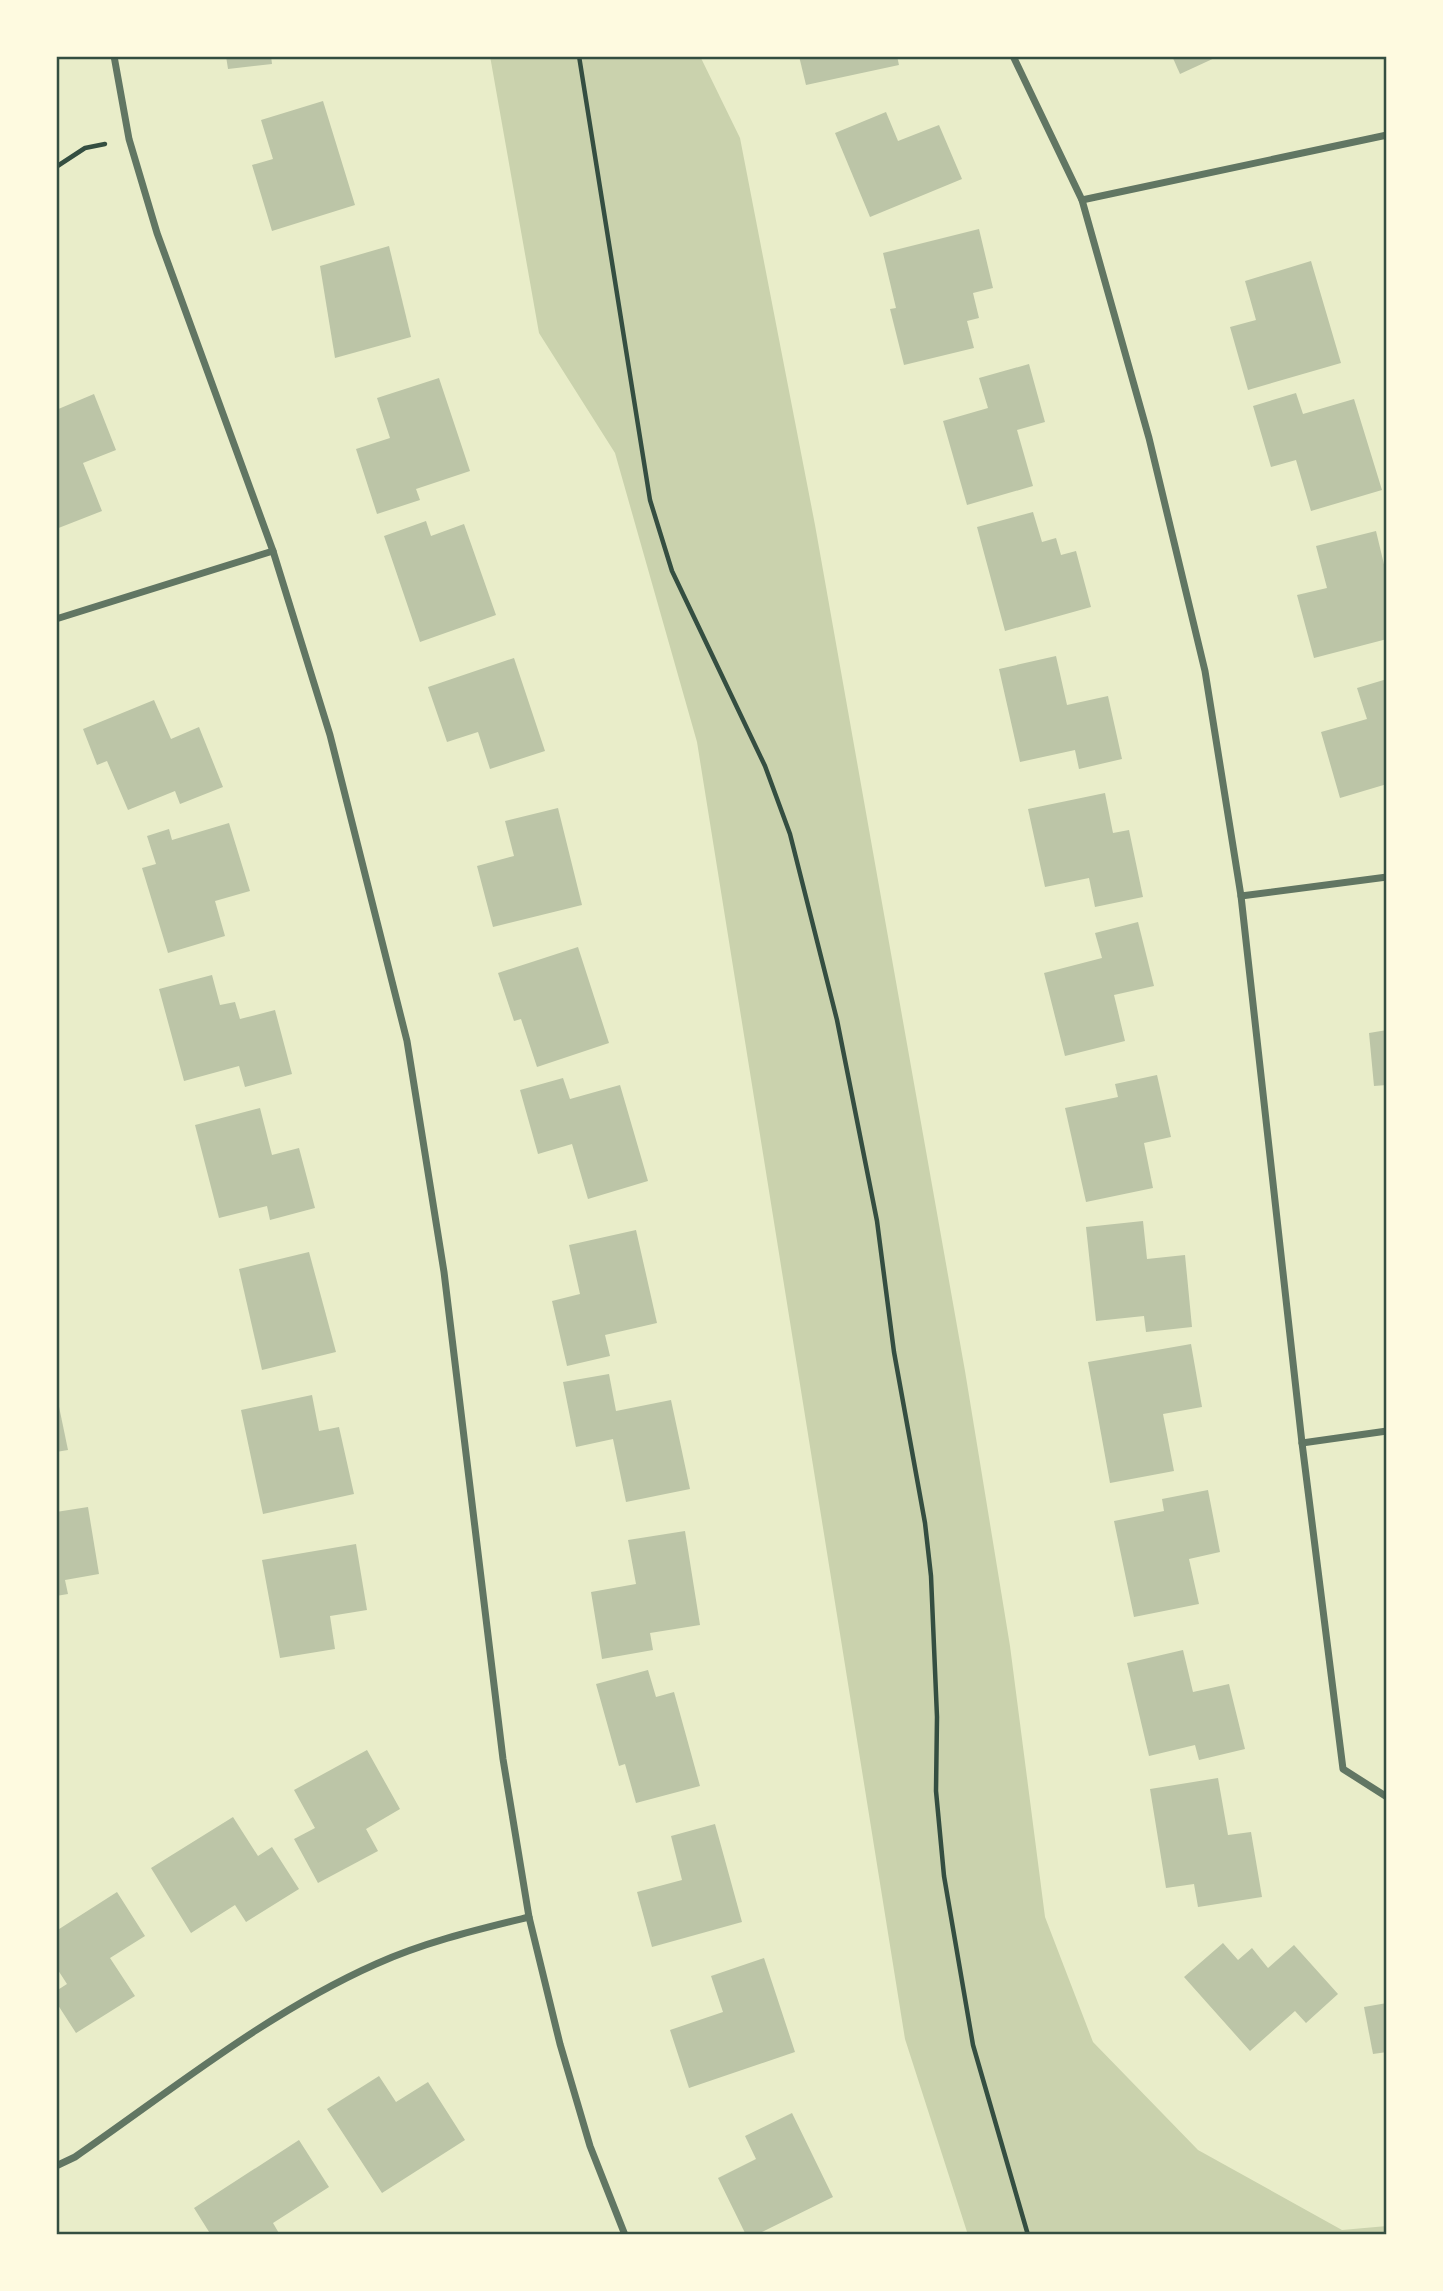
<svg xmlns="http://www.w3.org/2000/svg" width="1443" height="2291" font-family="'Fira Sans',sans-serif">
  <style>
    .green { fill: #cad2ad }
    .building { fill: #bcc5a7 }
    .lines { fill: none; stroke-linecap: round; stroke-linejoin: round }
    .path { stroke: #344e41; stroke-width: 4.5 }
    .minor { stroke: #617663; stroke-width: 7 }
    .neatline { fill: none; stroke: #344e41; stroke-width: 2.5 }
  </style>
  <rect width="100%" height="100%" fill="#e9edc9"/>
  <path class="green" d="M490,56h210l40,82 75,387 150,846 45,275 35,271 48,125 105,108 144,80 45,-4v9h-419l-63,-196 -208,-1297 -82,-289 -76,-120z"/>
  <g class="building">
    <path d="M226,56h45l1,8 -44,5z"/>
    <path d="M799,56h98l2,9 -93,20z"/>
    <path d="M1172,56h47l-39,18z"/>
    <path d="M323,101l32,104 -83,26 -20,-66 21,-6 -12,-39z"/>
    <path d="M886,112l12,29 41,-16 23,54 -92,38 -35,-84z"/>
    <path d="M979,229l14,59 -20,5 6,25 -12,3 7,27 -70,17 -14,-56 6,-1 -13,-55z"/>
    <path d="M389,246l22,91 -76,21 -15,-92z"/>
    <path d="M1311,261l30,102 -93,27 -18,-63 26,-7 -11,-39z"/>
    <path d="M1029,364l16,58 -28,8 16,56 -66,19 -24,-84 45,-13 -9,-30z"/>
    <path d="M439,378l31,93 -54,18 4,11 -43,14 -21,-65 34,-11 -13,-40z"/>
    <path d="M1296,393l7,21 51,-15 28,91 -71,21 -15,-51 -25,7 -18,-61z"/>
    <path d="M94,394l22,56 -33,13 19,48 -46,18v-119z"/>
    <path d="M1033,512l9,30 14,-4 5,17 15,-4 15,56 -86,24 -28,-104z"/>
    <path d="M426,521l5,15 33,-12 32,91 -76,27 -36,-106z"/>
    <path d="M1376,531l11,46v62l-73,19 -17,-63 30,-7 -11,-42z"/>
    <path d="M1056,656l11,49 41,-9 14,63 -43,10 -4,-19 -55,12 -21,-93z"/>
    <path d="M514,658l31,93 -55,18 -12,-37 -31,10 -19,-55z"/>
    <path d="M1387,679v105l-47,14 -19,-66 46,-13 -10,-31z"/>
    <path d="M154,700l17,39 28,-12 24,60 -43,17 -5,-13 -47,19 -21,-49 -10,4 -14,-36z"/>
    <path d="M1105,793l8,40 16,-3 14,67 -48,10 -6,-29 -44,9 -17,-78z"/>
    <path d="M558,808l24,97 -89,22 -16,-61 37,-10 -9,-35z"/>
    <path d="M229,823l21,68 -35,10 10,35 -57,17 -26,-85 14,-4 -9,-28 22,-7 3,11z"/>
    <path d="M1138,922l16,64 -40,9 11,46 -60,15 -21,-83 58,-15 -7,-25z"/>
    <path d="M578,947l31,96 -72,24 -16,-48 -7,2 -16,-48z"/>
    <path d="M212,975l8,30 15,-3 5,17 35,-9 17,64 -47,13 -6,-21 -55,15 -25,-92z"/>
    <path d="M1387,1030v55l-13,1 -5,-53z"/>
    <path d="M1157,1075l14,62 -27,6 9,45 -67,14 -21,-94 53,-11 -3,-13z"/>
    <path d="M563,1078l7,21 50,-14 28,96 -60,18 -16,-55 -34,10 -18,-64z"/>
    <path d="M260,1108l12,47 27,-7 16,60 -45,12 -3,-14 -48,12 -24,-93z"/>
    <path d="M1143,1221l4,38 38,-4 7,72 -46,5 -2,-16 -48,5 -10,-94z"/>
    <path d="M636,1230l21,93 -52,12 5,21 -43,10 -15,-65 28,-7 -11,-49z"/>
    <path d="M309,1252l27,100 -74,18 -23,-101z"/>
    <path d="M1191,1344l11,63 -39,7 11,57 -64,12 -22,-121z"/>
    <path d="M609,1374l7,37 55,-11 19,89 -64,13 -13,-63 -37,8 -13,-65z"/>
    <path d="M312,1395l7,36 20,-4 15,67 -91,20 -22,-104z"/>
    <path d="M57,1397l11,53 -12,2v-54z"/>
    <path d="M1208,1490l12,62 -31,7 10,45 -65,13 -20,-96 50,-10 -2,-12z"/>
    <path d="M88,1507l11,67 -34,6 3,14 -12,2v-84z"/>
    <path d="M685,1531l15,94 -50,8 3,17 -51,9 -11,-67 45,-8 -8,-44z"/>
    <path d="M356,1544l11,66 -37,6 5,33 -55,9 -18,-98z"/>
    <path d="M1183,1650l10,42 36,-8 16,65 -46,11 -4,-15 -46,11 -22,-93z"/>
    <path d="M648,1670l8,27 18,-5 26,94 -64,17 -11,-39 -6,2 -23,-82z"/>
    <path d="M367,1750l33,59 -34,20 12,22 -60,32 -24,-44 21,-11 -21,-38z"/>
    <path d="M1218,1778l10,57 23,-3 11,65 -64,10 -4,-23 -28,4 -16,-99z"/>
    <path d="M233,1817l25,39 14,-9 27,42 -53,33 -11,-17 -44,28 -40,-65z"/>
    <path d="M715,1824l27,98 -90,25 -15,-55 45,-12 -11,-44z"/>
    <path d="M117,1892l28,44 -35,22 25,38 -59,37 -20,-31v-11l11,-7 -11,-17v-36z"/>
    <path d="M1223,1943l15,17 14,-12 16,20 26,-23 44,49 -32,29 -11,-12 -45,40 -66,-74z"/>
    <path d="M764,1958l31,94 -106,36 -19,-58 53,-18 -12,-36z"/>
    <path d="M1387,2003v49l-14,2 -9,-47z"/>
    <path d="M379,2076l17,26 32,-20 37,58 -83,53 -55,-84z"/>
    <path d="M792,2113l41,84 -77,38h-10l-28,-57 38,-19 -11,-23z"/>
    <path d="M299,2140l30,47 -56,36 7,12h-69l-17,-27z"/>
  </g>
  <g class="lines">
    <g class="path">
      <path d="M579,56l71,444 22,71 93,195 25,68 47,186 40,201 17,131 31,171 6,53 6,141 -1,74 8,85 29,169 55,190"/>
      <path d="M56,167l29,-19 20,-4"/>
    </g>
    <g class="minor">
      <path d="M114,56l15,83 28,94 116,318 57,184 77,306 37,231 59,487 26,158 31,127 30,102 35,89"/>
      <path d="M1013,56l69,144 67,238 56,233 36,225 61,547 41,326 44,28"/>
      <path d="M1082,200l305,-65"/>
      <path d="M56,619l217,-68"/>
      <path d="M1241,896l146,-19"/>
      <path d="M1302,1443l85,-12"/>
      <path d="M56,2166l19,-9c97,-67 193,-145 301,-193 49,-22 100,-34 153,-47"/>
    </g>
  </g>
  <rect width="1443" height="2291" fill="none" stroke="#fefae0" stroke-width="116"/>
  <rect x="58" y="58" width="1327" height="2175" class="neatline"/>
</svg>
